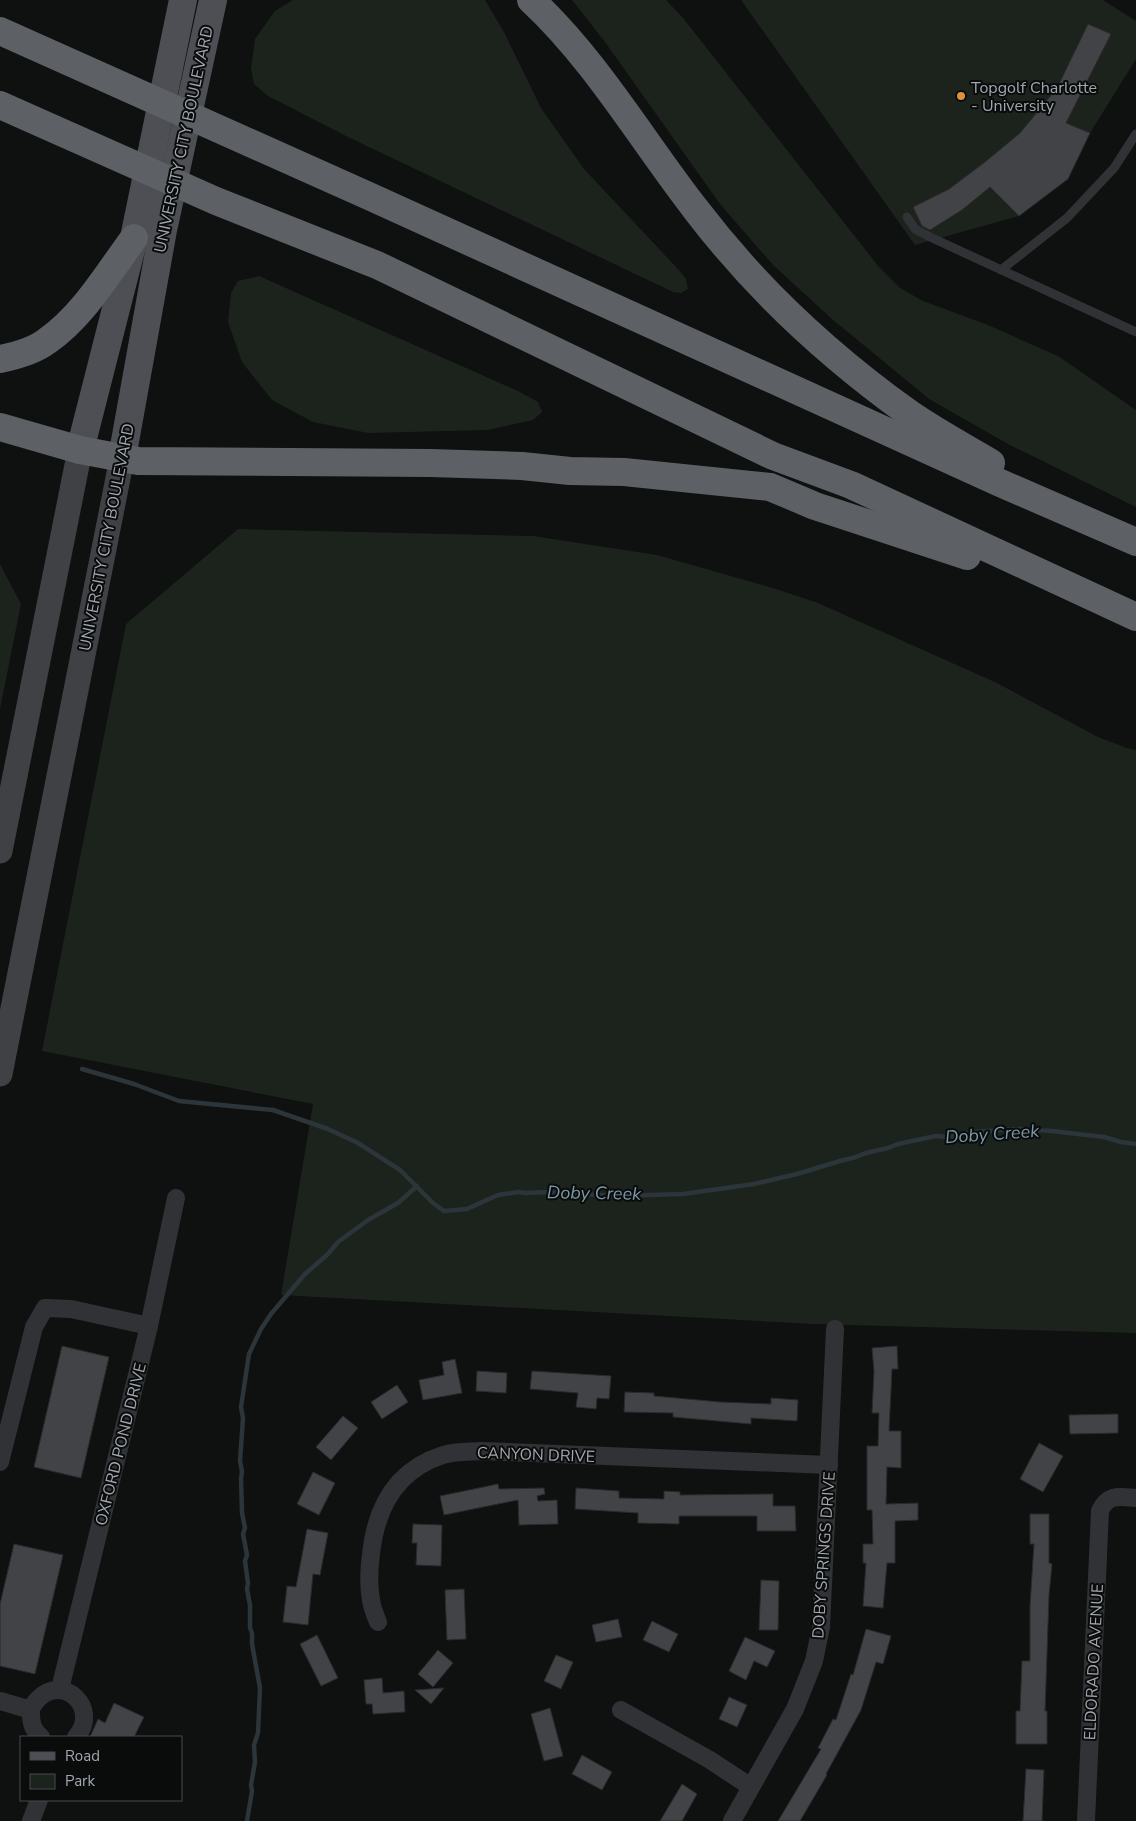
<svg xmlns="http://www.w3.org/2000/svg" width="1136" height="1821" font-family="'Nunito Sans',sans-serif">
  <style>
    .green { fill: #1c231c }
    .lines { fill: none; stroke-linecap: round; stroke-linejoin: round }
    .stream { stroke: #2c3539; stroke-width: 4.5 }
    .building { fill: #414346; stroke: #2a2a2c }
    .service { stroke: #313235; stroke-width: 9 }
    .minor { stroke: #313235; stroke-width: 18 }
    .secondary { stroke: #3f4145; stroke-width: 25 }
    .primary { stroke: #4d4f54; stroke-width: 28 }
    .motorway { stroke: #5d6165; stroke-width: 28 }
    .poi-dot { fill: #dc923c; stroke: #0a0b0b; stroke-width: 2 }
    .labels { text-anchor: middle; stroke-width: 4; stroke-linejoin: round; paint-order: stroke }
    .poi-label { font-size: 16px; fill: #a2a8b0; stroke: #0a0b0b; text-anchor: start }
    .street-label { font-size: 16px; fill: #a2a8b0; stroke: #0a0b0b }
    .water-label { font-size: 18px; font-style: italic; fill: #7c99a8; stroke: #0a0b0b }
  </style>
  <rect width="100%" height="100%" fill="#0f1010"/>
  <g class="green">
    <path d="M293,0h192l20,34 36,74 43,61 94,100 8,10 2,10 -7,4 -8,-1 -325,-155 -80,-41 -14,-12 -3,-16 4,-29 20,-28z"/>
    <path d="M572,0h94l17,18 196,249 21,21 23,13 65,24 70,31 78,54v97l-128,-63 -79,-45 -97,-80 -59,-54 -53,-61 -115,-162z"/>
    <path d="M741,0h362l33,21v38l-46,74 -22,46 -49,37 -104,29z"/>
    <path d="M259,276l259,115 20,11 4,10 -9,8 -45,10 -120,3 -55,-11 -41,-22 -30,-38 -14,-40 3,-29 7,-12z"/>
    <path d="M238,529l295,7 124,19 119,34 42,14 179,80 101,54 29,11 9,2v583l-322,-9 -533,-29 32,-191 -271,-53 84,-427z"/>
    <path d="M0,564l21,40 -21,105z"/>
  </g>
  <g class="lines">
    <g class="stream">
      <path d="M82,1069l52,15 45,17 94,9 55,19 30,14 42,27 33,33 11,8 23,-2 31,-14 21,-3 6,1 23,-1 68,4 67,-2 71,-10 43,-10 43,-13 16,-4 10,-4 22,-5 10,-4 38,-8 11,1 26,-5 45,-3 34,2 52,6 17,5 15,2"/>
      <path d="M247,1821l5,-30 -1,-6 4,-23 -1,-17 4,-12 2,-45 -8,-44v-11l-2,-5v-23l-3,-16 1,-6 -3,-22 2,-6 -4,-21 2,-6 -3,-15 -1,-35 1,-6 -2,-11 3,-43 -2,-11 8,-53 12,-25 10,-15 34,-40 23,-20 10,-12 30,-22 30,-17 19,-17"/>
    </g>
  </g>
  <g class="building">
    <path d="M1088,24l23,10 -45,89 24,10 -22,46 -49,37 -29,-29 -28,23 -32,20 -8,-4 -9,-19 36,-18 36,-27 35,-29 37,-45z"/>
    <path d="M62,1346l47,11 -28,121 -47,-11z"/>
    <path d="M897,1346l1,23h-6l-3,62h12v37l-14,-1 -1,37 32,-1v17l-23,1v42h-8l-4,45 -20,-2 3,-43h-3v-19h10l-1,-34h-5v-64h11l1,-33h-7l2,-42 -2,-23z"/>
    <path d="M455,1359l7,34 -39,7 -4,-20 25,-5 -2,-13z"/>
    <path d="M477,1371l30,2 -1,20 -30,-2z"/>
    <path d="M532,1371l79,5 -2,23 -12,-1 -1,11 -20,-2 2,-14 -48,-4z"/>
    <path d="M397,1385l11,17 -26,17 -11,-17z"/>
    <path d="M625,1392l29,1v3l66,6 51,2v-6l27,2 -1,21 -46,-3v6l-78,-7v-4l-49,-1z"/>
    <path d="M1118,1414v19l-48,1 -1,-19z"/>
    <path d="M343,1416l15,12 -27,32 -15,-13z"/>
    <path d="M1039,1443l24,13 -20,36 -23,-13z"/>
    <path d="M313,1472l22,11 -16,32 -22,-11z"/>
    <path d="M498,1484l1,5 45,-1 1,6 -8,2 1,5 19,-1 1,24 -39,1 -1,-25 -74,15 -4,-19z"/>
    <path d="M576,1488l43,3v7l45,1v-8l16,1v3l93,-1v12h22l1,25h-39v-15h-78v8l-41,-1v-10l-63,-4z"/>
    <path d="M1030,1514h19v49l3,1 -3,31 -4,116h2v33h-31v-33h4l2,-50h8v-55l4,-62h-4z"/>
    <path d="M413,1524l29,1 -1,41 -25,-1 1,-22h-5z"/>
    <path d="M307,1529l21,4 -8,42 -7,-1 -5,51 -25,-3 4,-36 9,1z"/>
    <path d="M14,1544l49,11 -28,119 -35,-8v-62z"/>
    <path d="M761,1580l18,1 -1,49h-19z"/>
    <path d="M464,1589l2,50 -19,1 -2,-50z"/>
    <path d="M618,1619l4,18 -26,5 -4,-17z"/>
    <path d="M652,1621l26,13 -9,18 -26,-12z"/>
    <path d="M866,1629l25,7 -8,28 -7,-2 -15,48 -35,64 1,1 -27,46h-22l43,-72 -3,-1 15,-29 3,1 15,-46 2,1z"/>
    <path d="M317,1635l21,43 -17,8 -21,-42z"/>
    <path d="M745,1637l30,14 -8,16 -13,-6 -8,19 -17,-9z"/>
    <path d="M438,1650l15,13 -20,24 -15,-13z"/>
    <path d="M556,1655l17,7 -12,27 -17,-8z"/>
    <path d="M382,1678l1,15 21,-2 1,21 -32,2 -1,-10h-6l-2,-24z"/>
    <path d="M444,1688l-13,16 -16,-14z"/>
    <path d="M729,1697l18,8 -10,22 -18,-8z"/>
    <path d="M114,1703l30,14 -10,20h-44l8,-18 7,4z"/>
    <path d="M550,1708l13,48 -19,5 -13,-47z"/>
    <path d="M582,1755l30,17 -10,18 -30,-16z"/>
    <path d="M1026,1769l18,1 -2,51h-19z"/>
    <path d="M682,1784l15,10 -15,27h-22z"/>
  </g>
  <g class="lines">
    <g class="service">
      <path d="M907,217l8,12 15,8 206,95"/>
      <path d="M1001,270l66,-52 47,-50 22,-34"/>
    </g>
    <g class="minor">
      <path d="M0,1462l34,-135 11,-19 26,1 78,17"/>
      <path d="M378,1622c-3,-7 -6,-15 -7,-22 -3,-16 -2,-31 0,-46 5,-47 25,-84 72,-99 13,-4 26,-3 39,-4l347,14"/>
      <path d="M60,1689l89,-363 27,-128"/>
      <path d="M0,1701l31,9"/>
      <path d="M621,1710l89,50 41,27"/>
      <path d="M41,1737c-8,-7 -10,-13 -10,-24 0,-6 2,-8 6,-13 26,-28 64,9 39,37"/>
      <path d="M31,1821l8,-21"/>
      <path d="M732,1821l63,-112 19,-48 7,-34 14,-298"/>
      <path d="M1086,1821l14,-310c8,-18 20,-14 36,-13"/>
    </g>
    <g class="secondary">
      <path d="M0,851l80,-401"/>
      <path d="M0,1074l122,-616"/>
    </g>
    <g class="primary">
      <path d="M80,450l54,-212 49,-238"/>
      <path d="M122,458l41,-228 50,-230"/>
    </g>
    <g class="motorway">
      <path d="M531,0c64,59 112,142 166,211 61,80 132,145 213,203 26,18 54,33 81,49"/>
      <path d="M0,31l371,166 627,285 138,60"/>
      <path d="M0,105l216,96 161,64 396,191 78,29 285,132"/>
      <path d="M0,359c15,-3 34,-8 47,-18 37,-26 61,-68 87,-103"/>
      <path d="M0,427l80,23 58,11 293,2 91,3 48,5 54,1 146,15 45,19 152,50"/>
    </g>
  </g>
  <circle class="poi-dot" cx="961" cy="96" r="5"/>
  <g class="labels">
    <g class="poi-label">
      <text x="971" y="93">Topgolf Charlotte<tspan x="971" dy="18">- University</tspan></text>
    </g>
    <g class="street-label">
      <text transform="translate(183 139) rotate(-78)" y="6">UNIVERSITY CITY BOULEVARD</text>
      <text transform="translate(106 537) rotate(-79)" y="6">UNIVERSITY CITY BOULEVARD</text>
      <text transform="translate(120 1444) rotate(-76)" y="6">OXFORD POND DRIVE</text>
      <text transform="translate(536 1454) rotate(2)" y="6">CANYON DRIVE</text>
      <text transform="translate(823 1555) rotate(-86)" y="6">DOBY SPRINGS DRIVE</text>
      <text transform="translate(1093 1662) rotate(-87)" y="6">ELDORADO AVENUE</text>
    </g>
    <g class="water-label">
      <text transform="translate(992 1134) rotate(-4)" y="6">Doby Creek</text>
      <text transform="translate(594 1193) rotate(1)" y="6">Doby Creek</text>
    </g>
  </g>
  <rect x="20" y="1736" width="162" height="65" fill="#0a0b0b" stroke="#474a4d"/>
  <rect x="30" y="1752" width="25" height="8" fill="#4d4f54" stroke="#474a4d"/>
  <text x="65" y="1761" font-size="15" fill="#a2a8b0">Road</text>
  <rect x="30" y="1774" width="25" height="15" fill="#1c231c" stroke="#474a4d"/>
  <text x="65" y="1786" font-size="15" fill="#a2a8b0">Park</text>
</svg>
